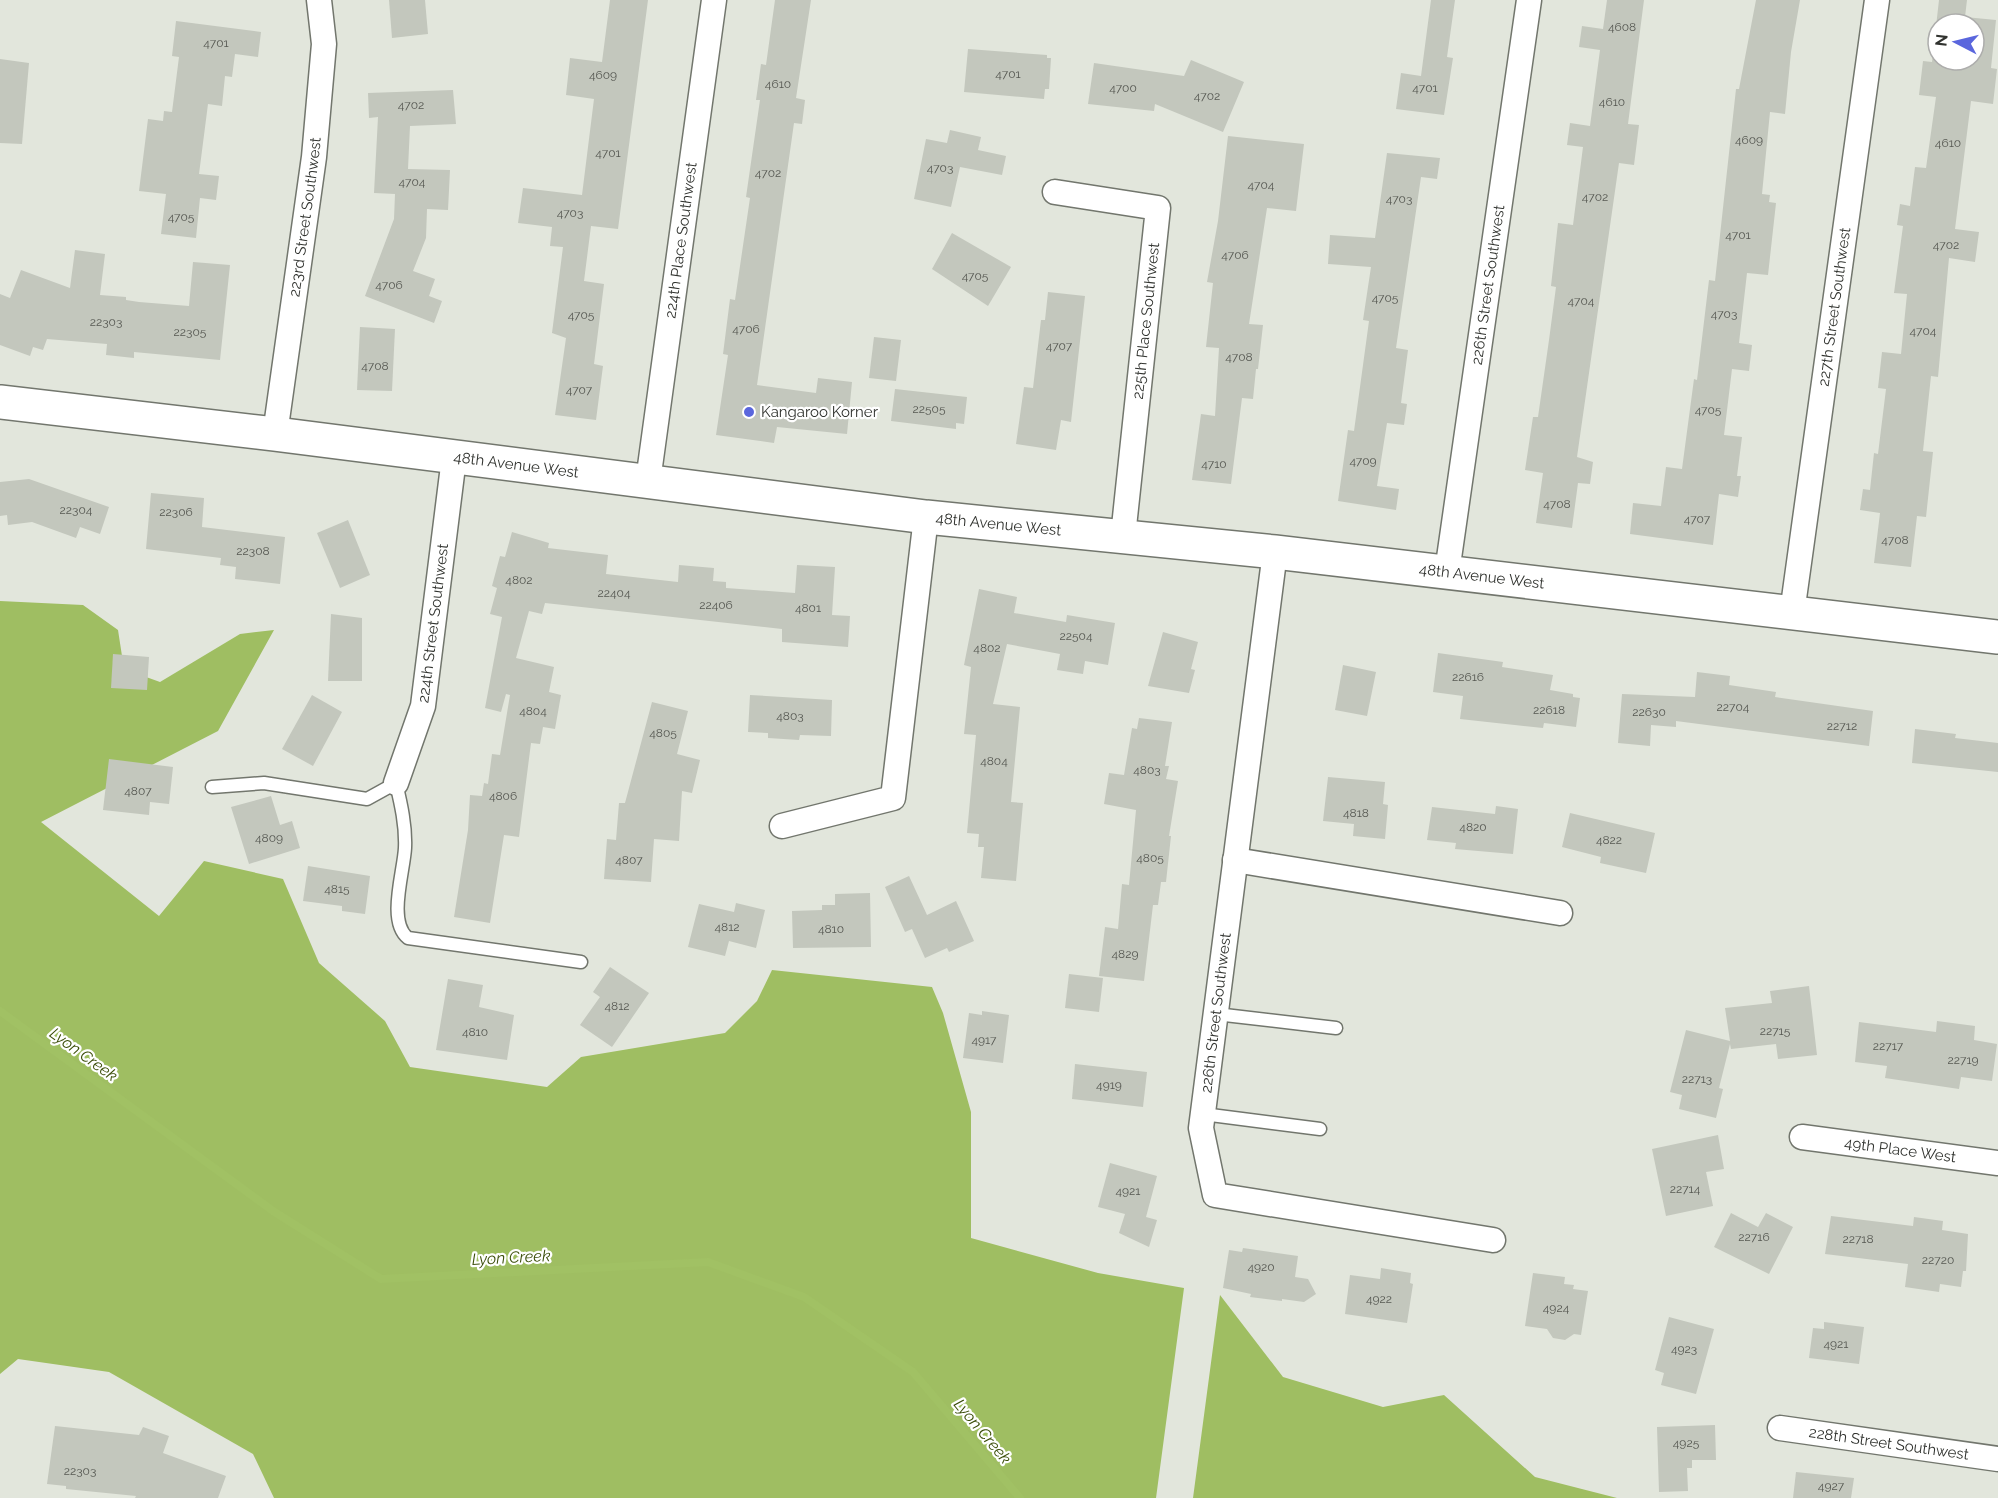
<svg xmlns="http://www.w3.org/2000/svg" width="1998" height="1498" font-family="Raleway,sans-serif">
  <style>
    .forest { fill: #9fbe62 }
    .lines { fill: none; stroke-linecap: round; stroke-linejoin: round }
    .stream { stroke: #a1c164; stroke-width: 8 }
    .building { fill: #c3c7bd; fill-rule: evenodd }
    .service-casing { stroke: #72766d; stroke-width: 15 }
    .minor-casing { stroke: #72766d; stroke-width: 27 }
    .secondary-casing { stroke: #72766d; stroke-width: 36 }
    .service { stroke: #fff; stroke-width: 12 }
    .minor { stroke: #fff; stroke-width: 24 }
    .secondary { stroke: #fff; stroke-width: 33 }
    .poi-dot { fill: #5a66dd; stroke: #fff; stroke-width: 2 }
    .labels { text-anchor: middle; stroke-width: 4.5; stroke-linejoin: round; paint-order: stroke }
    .number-label { font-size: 12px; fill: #565852 }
    .street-label { font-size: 15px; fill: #31332f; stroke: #fff }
    .poi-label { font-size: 15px; fill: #31332f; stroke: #fff; text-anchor: start }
    .water-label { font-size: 16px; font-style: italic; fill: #3a4d08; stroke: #fff }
  </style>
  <rect width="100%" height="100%" fill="#e2e6dc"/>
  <g class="forest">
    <path d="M0,601l83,4 35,25 6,39 36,13 80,-48 34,-4 -56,101 -177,91 118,94 45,-55 79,18 36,84 66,58 25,46 137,20 34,-30 144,-24 32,-32 15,-31 160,17 11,26 28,99v126l127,35 86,15 -28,210h-882l-21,-44 -144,-82 -91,-13 -18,15z"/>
    <path d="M1220,1295l63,82 100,30 61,-12 91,82 82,21h-424z"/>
  </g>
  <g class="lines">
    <path class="stream" d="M0,1011l273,200 108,68 327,-17 96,35 109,75 107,126"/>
  </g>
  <g class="building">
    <path d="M389,0h36l3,34 -36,4z"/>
    <path d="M610,0h38l-30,229 -27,-3 -7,55 20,3 -10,80 9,2 -7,54 -41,-5 11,-77 -14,-5 11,-86 -13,-1 2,-19 -34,-4 5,-35 59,7 12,-96 -28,-4 4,-37 32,4z"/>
    <path d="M775,0h36l-15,98 9,2 -3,24 -8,-1 -37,262 59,8 2,-15 34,4 -5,52 -70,-7 -3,16 -58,-8 12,-80 -5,-1 7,-55 5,1 15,-102 -4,-1 14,-97h-4l5,-36 5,1z"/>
    <path d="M1431,0h24l-8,57 6,1 -9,57 -48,-6 5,-36 20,3z"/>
    <path d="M1607,0h37l-16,124 11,1 -5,40 -15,-2 -42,294 16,5 -3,22 -12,-1 -6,45 -36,-5 7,-50 -18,-3 8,-53h5l11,-77 7,-53 -5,-1 7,-63 15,2 10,-78 -16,-2 3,-22 20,3 10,-76 -21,-3 3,-21 21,3z"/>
    <path d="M1756,0h44l-9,52 -6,62 -15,-2 -8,82 8,1 -1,7 7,1 -8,72 -21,-2 -8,70 13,2 -3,26 -17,-2 -8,66 18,2 -5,39h4l-3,21 -19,-3 -6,51 -83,-11 3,-31 28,3 5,-39 16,2 12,-90 3,1 12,-100 6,1 21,-192h3z"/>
    <path d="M1939,0h28l-2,17 31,3 -5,48 6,1 -4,35 -22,-3 -16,128 24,3 -4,30 -26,-4 -11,119 -7,-1 -8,75 10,1 -7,65 -9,-1 -6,51 -37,-4 6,-50 -20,-3 3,-21 7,1 4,-37 4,1 8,-65 -8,-1 4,-36 19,2 6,-60 -13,-1 9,-67 -6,-1 3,-21 10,2 5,-39 11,1 10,-71 -17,-2 4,-34 9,1zM1938,24h36v36h-36z"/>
    <path d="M176,21l85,11 -3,25 -23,-3 -3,23 -7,-1 -3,30 -14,-2 -9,70 20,2 -3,24 -16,-2 -4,40 -35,-4 5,-40 -27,-3 9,-72 15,2 1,-10 8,1 7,-55 -7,-1z"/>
    <path d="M968,49l79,6v3h4l-2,31h-4l-1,10 -80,-7z"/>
    <path d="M0,59l29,4 -7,81 -22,-1z"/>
    <path d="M1191,60l53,22 -21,50 -68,-28 -1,7 -66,-7 6,-41 90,13z"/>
    <path d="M453,90l3,34 -46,2 -2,43 42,1 -2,40 -21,-1 -1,29 -13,33 22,8 -6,17 13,5 -8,22 -69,-27 29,-77 1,-25 -21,-1 4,-76 -9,1 -1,-25z"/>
    <path d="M950,130l31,7 -3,13 28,6 -4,19 -42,-8 -9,40 -37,-8 12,-60 21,4z"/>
    <path d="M1228,136l76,8 -8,67 -29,-3 -18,116 14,1 -5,44h-2l-3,30 -11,-1 -11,86 -39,-4 9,-66 14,2 4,-68 -13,-1 7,-64 -6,-1 11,-61z"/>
    <path d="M1387,153l53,5 -3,21 -16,-2 -25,171 12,2 -7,53 6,1 -3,21 -17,-2 -10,63 22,3 -3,21 -58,-9 10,-71 6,1 15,-110 -6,-1 8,-53 -43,-3 2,-29 45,3z"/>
    <path d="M952,233l59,34 -23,39 -56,-37z"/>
    <path d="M75,250l30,4 -5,41 26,2v3l13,2 50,4 4,-44 37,3 -10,95 -86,-8v6l-28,-3 1,-11 -60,-5 -4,11 -10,-3 -3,9 -30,-11v-51l10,4 11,-28 49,18z"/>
    <path d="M1048,292l37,4 -14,126 -10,-2 -5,30 -40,-6 8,-57 9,1 8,-68h4z"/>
    <path d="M360,327l35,2 -3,62 -35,-1z"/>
    <path d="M874,337l27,3 -5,41 -27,-3z"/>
    <path d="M895,389l72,8 -3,27 -8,-1v6l-65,-8z"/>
    <path d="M29,479l80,28 -9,27 -20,-7 -4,11 -44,-16 -24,3 -1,-10 -7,1v-34z"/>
    <path d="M151,493l53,5 -2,29 83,10 -5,47 -45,-5 1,-12 -16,-2 1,-7 -75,-9z"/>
    <path d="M348,520l22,55 -30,13 -23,-55z"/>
    <path d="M512,532l37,11 -1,5 60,7 -2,19 72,8 1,-17 35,3 -1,13 13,1v6l69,5 2,-28 38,2 -3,48 18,1 -2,31 -66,-5v-13l-237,-26 -3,11 -13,-3 -13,47 38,9 -5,25 12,3 -6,34 -12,-2 -3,17 -9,-1 -12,94 -15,-2 -14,88 -36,-6 14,-87 2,-35 12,1 2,-13 4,1 4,-30 8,1 10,-60 -4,-1 -5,18 -16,-4 17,-91 -12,-3 7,-26 -5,-2 8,-30 5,1z"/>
    <path d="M979,589l38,8 -3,16 52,9 1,-7 48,8 -7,42 -23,-4 -2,13 -26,-4 3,-16 -53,-10 -14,60 27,3 -9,95 12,1 -7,78 -35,-3 3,-31h-6l1,-13 -12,-1 9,-98 -12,-1 7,-67 -7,-2z"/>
    <path d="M331,614l31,4v63h-34z"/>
    <path d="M1163,632l35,10 -7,27 4,1 -6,23 -41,-7z"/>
    <path d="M1438,653l65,9 -1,5 51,8 -3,15 23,4v3l7,1 -4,29 -32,-4 -1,5 -83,-9 3,-23 -30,-4z"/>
    <path d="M113,654l36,3 -2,33 -36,-2z"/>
    <path d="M1343,665l33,7 -9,44 -32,-6z"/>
    <path d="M1697,672l33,4 -1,9 47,7 -1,5 98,14 -4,35 -193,-25v6l-25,-2 -1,21 -32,-3 4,-49 73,3z"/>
    <path d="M312,695l30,17 -29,54 -31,-17z"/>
    <path d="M750,695l82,5 -1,36 -31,-1 -1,5 -31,-2v-5l-20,-1z"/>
    <path d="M652,702l36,9 -11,43 23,6 -8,33 -10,-2 -3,50 -25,-2 -3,43 -47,-3 3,-40 9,1 3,-37h6z"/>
    <path d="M1139,718l33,4 -7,44h4l-3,13 12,2 -9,55h2l-5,46h-5l-3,23h-5l-9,76 -45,-5 6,-49 13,2 4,-45 7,1 7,-75 -32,-6 5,-31 15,2 8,-47 5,1z"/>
    <path d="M1915,729l41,5 -1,4 43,5v29l-86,-9z"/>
    <path d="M109,759l64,8 -4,37 -19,-2 -1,13 -46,-5z"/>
    <path d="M1328,777l57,5 -2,22 5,1 -3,34 -32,-3 1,-12 -31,-3z"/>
    <path d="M271,796l9,29 12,-4 8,27 -51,16 -18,-57z"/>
    <path d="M1496,806l22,3 -5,45 -58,-5 1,-6 -29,-3 5,-33 63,7z"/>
    <path d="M1570,813l85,20 -9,40 -46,-10 1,-6 -39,-10z"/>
    <path d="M308,866l62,10 -5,38 -23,-3v-5l-39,-5z"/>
    <path d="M909,876l18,39 29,-14 18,40 -25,11 -2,-4 -22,10 -13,-29 -7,3 -20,-45z"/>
    <path d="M870,893l1,54 -78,1 -1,-37 30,-1v-5h13v-11z"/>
    <path d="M736,903l29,7 -9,38 -27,-7 -4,15 -37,-9 11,-43 35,8z"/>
    <path d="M610,967l39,26 -37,54 -32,-22 20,-28 -7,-5z"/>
    <path d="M1069,974l34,4 -4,34 -34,-4z"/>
    <path d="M448,979l35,6 -4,22 35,8 -7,45 -71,-10z"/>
    <path d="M1809,986l8,69 -39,4 -2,-15 -45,5 -1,-5 -11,44 4,1 -7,29 -37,-9 3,-14 -12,-3 16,-62 44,11 -5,-33 47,-5 -2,-12z"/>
    <path d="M982,1011l27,4 -6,48 -40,-5 6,-45 13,2z"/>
    <path d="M1937,1021l38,5 -1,14 23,4 -5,37 -31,-4 -2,12 -74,-11 2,-12 -32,-4 4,-40 77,10z"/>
    <path d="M1075,1064l72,8 -4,35 -71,-8z"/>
    <path d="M1718,1135l6,34 -18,3 7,34 -47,10 -14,-67z"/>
    <path d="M1110,1163l47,13 -11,41 11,3 -8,27 -30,-14 6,-19 -27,-7z"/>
    <path d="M1731,1213l27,14 8,-14 27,14 -24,47 -55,-27z"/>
    <path d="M1831,1216l82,10 1,-9 29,4 -1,9 26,4 -2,37h-3l-2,16 -21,-3 -1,8 -34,-5 3,-23 -83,-10z"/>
    <path d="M1243,1248l55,8 -3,21 13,2 8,15 -12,8 -22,-3v2l-32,-4 1,-3 -28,-6 6,-38 13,2z"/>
    <path d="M1381,1268l30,5 -1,10 3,1 -6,39 -62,-9 5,-39 30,4z"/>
    <path d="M1533,1273l32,4 -1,7 10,1 -1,4 15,2 -7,44 -7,-1 -9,6 -12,-2 -6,-9 -22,-3z"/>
    <path d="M1669,1317l45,12 -18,65 -35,-9 3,-12 -9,-3z"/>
    <path d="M1824,1322l40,5 -5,37 -50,-6 4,-30 11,1z"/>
    <path d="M1715,1425l1,35h-24v8h-5l1,23 -29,1 -2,-65z"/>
    <path d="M55,1426l84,9 4,-8 26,9 -6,17 63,23 -8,22h-83l1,-2 -70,-7v-3l-19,-2z"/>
    <path d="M1796,1472l58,6 -3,20h-58z"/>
  </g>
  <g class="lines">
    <g class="service-casing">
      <g id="service">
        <path d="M212,787l52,-4 103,16 29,-16c5,21 10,43 9,65 -1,23 -18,74 3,90l173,24"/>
        <path d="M1216,1014l120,14"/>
        <path d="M1203,1114l117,15"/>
      </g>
    </g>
    <g class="minor-casing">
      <g id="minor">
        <path d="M1055,192l103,16 -35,328"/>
        <path id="s1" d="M275,434l39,-277 10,-113 -5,-44"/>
        <path id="s2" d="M648,481l66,-481"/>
        <path d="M1275,552l-74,576 14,67 278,45"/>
        <path id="s3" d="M1447,572l82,-572"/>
        <path id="s4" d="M1792,613l85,-613"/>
        <path id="s5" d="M396,783l27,-77 31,-248"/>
        <path d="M782,826l111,-28 33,-281"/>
        <path d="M1235,860l325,53"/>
        <path id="s6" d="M1802,1137l196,26"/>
        <path id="s7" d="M1780,1428l218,31"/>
      </g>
    </g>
    <g class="secondary-casing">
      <g id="secondary">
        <path id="s8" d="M0,402l275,32 651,83 349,35 723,85"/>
      </g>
    </g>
    <use href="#service" class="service"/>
    <use href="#minor" class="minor"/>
    <use href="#secondary" class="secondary"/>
  </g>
  <circle class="poi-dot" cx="749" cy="412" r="6"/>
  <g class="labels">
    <g class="number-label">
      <text x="1622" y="31">4608</text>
      <text x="216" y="47">4701</text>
      <text x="1008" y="78">4701</text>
      <text x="603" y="79">4609</text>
      <text x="778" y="88">4610</text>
      <text x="1123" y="92">4700</text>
      <text x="1425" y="92">4701</text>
      <text x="1207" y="100">4702</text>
      <text x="1612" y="106">4610</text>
      <text x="411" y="109">4702</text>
      <text x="1749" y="144">4609</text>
      <text x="1948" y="147">4610</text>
      <text x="608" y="157">4701</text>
      <text x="940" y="172">4703</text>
      <text x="768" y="177">4702</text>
      <text x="412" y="186">4704</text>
      <text x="1261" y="189">4704</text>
      <text x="1595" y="201">4702</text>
      <text x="1399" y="203">4703</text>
      <text x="570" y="217">4703</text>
      <text x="181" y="221">4705</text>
      <text x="1738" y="239">4701</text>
      <text x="1946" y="249">4702</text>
      <text x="1235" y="259">4706</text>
      <text x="975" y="280">4705</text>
      <text x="389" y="289">4706</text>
      <text x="1385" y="302">4705</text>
      <text x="1581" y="305">4704</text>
      <text x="1724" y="318">4703</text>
      <text x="581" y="319">4705</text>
      <text x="106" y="326">22303</text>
      <text x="746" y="333">4706</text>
      <text x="1923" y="335">4704</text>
      <text x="190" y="336">22305</text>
      <text x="1059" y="350">4707</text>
      <text x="1239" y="361">4708</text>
      <text x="375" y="370">4708</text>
      <text x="579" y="394">4707</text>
      <text x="929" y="413">22505</text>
      <text x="1708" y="414">4705</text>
      <text x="1363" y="465">4709</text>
      <text x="1214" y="468">4710</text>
      <text x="1557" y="508">4708</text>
      <text x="76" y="514">22304</text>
      <text x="176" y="516">22306</text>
      <text x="1697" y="523">4707</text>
      <text x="1895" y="544">4708</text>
      <text x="253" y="555">22308</text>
      <text x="519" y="584">4802</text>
      <text x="614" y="597">22404</text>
      <text x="716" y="609">22406</text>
      <text x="808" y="612">4801</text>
      <text x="1076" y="640">22504</text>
      <text x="987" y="652">4802</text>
      <text x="1468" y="681">22616</text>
      <text x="1733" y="711">22704</text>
      <text x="1549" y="714">22618</text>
      <text x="533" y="715">4804</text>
      <text x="1649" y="716">22630</text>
      <text x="790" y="720">4803</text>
      <text x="1842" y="730">22712</text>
      <text x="663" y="737">4805</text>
      <text x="994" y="765">4804</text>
      <text x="1147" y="774">4803</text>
      <text x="138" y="795">4807</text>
      <text x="503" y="800">4806</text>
      <text x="1356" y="817">4818</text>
      <text x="1473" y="831">4820</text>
      <text x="269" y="842">4809</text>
      <text x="1609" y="844">4822</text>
      <text x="1150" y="862">4805</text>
      <text x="629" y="864">4807</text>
      <text x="337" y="893">4815</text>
      <text x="727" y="931">4812</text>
      <text x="831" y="933">4810</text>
      <text x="1125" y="958">4829</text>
      <text x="617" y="1010">4812</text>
      <text x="1775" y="1035">22715</text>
      <text x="475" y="1036">4810</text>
      <text x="984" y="1044">4917</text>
      <text x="1888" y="1050">22717</text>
      <text x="1963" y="1064">22719</text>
      <text x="1697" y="1083">22713</text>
      <text x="1109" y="1089">4919</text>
      <text x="1685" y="1193">22714</text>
      <text x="1128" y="1195">4921</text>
      <text x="1754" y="1241">22716</text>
      <text x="1858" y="1243">22718</text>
      <text x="1938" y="1264">22720</text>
      <text x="1261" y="1271">4920</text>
      <text x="1379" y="1303">4922</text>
      <text x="1556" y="1312">4924</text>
      <text x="1836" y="1348">4921</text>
      <text x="1684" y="1353">4923</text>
      <text x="1686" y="1447">4925</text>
      <text x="80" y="1475">22303</text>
      <text x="1831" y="1490">4927</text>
    </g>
    <g class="street-label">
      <text dy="5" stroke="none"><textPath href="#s1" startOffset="219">223rd Street Southwest</textPath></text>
      <text dy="5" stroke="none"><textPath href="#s2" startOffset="243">224th Place Southwest</textPath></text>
      <text dy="5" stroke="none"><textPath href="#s3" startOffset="290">226th Street Southwest</textPath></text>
      <text dy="5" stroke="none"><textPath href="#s4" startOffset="309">227th Street Southwest</textPath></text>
      <text transform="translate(1146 321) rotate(-84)" y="5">225th Place Southwest</text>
      <text dy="5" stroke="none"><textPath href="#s8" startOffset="520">48th Avenue West</textPath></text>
      <text dy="5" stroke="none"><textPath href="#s8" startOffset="1006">48th Avenue West</textPath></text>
      <text dy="5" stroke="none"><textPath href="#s8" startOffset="1492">48th Avenue West</textPath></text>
      <text dy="5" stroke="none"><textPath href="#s5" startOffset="165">224th Street Southwest</textPath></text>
      <text transform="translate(1216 1013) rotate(-83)" y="5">226th Street Southwest</text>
      <text dy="5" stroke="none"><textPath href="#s6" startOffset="99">49th Place West</textPath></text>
      <text dy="5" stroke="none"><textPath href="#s7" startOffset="110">228th Street Southwest</textPath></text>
    </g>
    <g class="poi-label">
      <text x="761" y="417">Kangaroo Korner</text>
    </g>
    <g class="water-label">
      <text transform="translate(84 1054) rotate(36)" y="6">Lyon Creek</text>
      <text transform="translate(511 1257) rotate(-3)" y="6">Lyon Creek</text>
      <text transform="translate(983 1431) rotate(50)" y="6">Lyon Creek</text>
    </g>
  </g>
  <g transform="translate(1956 42) rotate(277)"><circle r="28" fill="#ffffff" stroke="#adadac" stroke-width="1.5"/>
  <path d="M0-4.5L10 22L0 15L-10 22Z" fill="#5a66dd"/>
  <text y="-9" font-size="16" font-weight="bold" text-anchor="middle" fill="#31332f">N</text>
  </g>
</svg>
